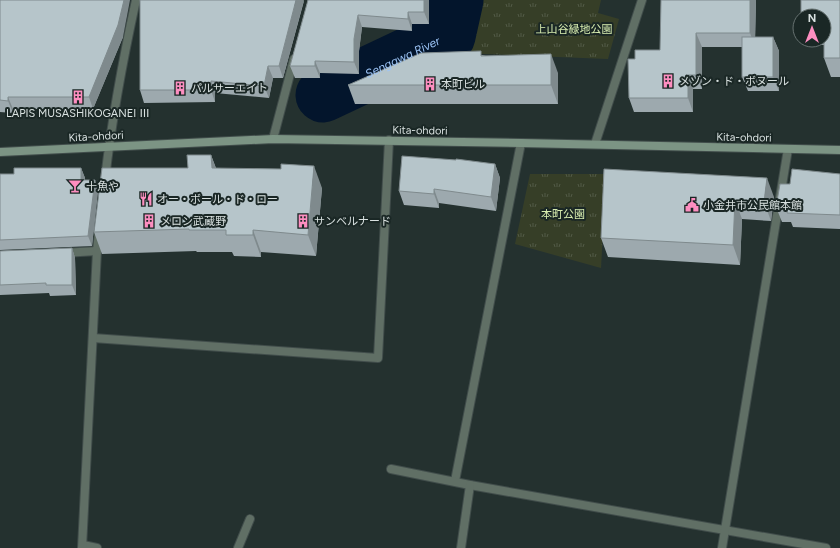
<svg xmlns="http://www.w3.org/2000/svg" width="840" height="548" font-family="Figtree,'Noto Sans JP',sans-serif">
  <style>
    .park { fill: url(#park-tufts) }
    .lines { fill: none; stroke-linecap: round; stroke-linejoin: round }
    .river { stroke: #03152c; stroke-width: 55 }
    .lane-casing { stroke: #414d4b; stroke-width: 10 }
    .street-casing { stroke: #414d4b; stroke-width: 10 }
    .secondary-casing { stroke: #414d4b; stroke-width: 10 }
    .lane { stroke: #606f65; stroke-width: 8 }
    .street { stroke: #606f65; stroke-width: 8 }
    .secondary { stroke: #7c9484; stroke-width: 8 }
    .wall { fill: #9da9ae }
    .shaded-wall { fill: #7f8a8d }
    .building { fill: #b6c5ca; stroke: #7f8a8d }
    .labels { text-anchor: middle; stroke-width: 4; stroke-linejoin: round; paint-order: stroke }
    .park-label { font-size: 11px; fill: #d8edb0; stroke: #1a2725 }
    .poi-label { font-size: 11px; fill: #d9e1e0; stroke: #1a2725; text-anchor: start }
    .street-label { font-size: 11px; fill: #d9e1e0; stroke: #1a2725 }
    .water-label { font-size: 12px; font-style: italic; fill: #9dc5f7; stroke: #1a2725 }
  </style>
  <defs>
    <pattern id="park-tufts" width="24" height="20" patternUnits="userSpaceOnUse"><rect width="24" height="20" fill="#363e27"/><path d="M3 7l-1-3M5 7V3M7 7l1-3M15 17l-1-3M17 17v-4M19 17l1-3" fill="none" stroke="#525a46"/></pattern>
  </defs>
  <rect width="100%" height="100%" fill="#24312f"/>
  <g class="park">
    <path d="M473,0h128l-3,13 21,6 -11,40 -148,-6z"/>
    <path d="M530,174h76l-5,94 -86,-24z"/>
  </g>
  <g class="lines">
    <path class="river" id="s1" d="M323,95l125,-59 8,-36"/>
    <g class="lane-casing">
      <g id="lane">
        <path d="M273,139l21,-80"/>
        <path d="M63,253l34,-2"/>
        <path d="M455,481l66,-338"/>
        <path d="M83,545l14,3"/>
        <path d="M238,548l12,-29"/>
      </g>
    </g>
    <g class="street-casing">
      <g id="street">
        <path d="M595,144l47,-144"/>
        <path d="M105,179c7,-61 18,-120 31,-179"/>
        <path d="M93,338l285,20 11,-218"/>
        <path d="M391,469l79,16 356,63"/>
        <path d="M82,548l15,-297 2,-19"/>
        <path d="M461,548l9,-63"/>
        <path d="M722,548l66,-399"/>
      </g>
    </g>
    <g class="secondary-casing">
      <path id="secondary" d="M0,152l273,-13 248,4 319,7"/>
    </g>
    <use href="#lane" class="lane"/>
    <use href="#street" class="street"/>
    <use href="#secondary" class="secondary"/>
  </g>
  <g class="wall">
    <path d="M0,0l123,37 -30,72h-80v4l-13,-1z"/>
    <path d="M308,0h121v24h-17v7l-50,-4 -3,24v23l-39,-1v5h-25l-5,-12z"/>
    <path d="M756,0l-1,37h18l6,14v40h-31l-6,-14v-30h-40v42h-9v23h-59l-5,-14 6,-39 25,-9z"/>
    <path d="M840,0v77h-9l-7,-19v-13h-16l-2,-5h18v-24z"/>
    <path d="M304,1l-21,77h-10l-4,20 -54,-5v9l-71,1 -4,-13z"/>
    <path d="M482,55l76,18v31h-203l-7,-19z"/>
    <path d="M211,155l5,13 106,20 -6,68 -55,-4v5l-27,-1 -2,-4h-35l-1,-1 -94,3 -8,-22 94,-64z"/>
    <path d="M495,164l5,14 -4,33 -57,-8v5l-35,-3 -5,-14z"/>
    <path d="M81,168l4,10v2l13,10 -6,56 -92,4v-76h14z"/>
    <path d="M604,169l170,28 -3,24 -29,-2 -2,46 -132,-8 -7,-19z"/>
    <path d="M840,174v55l-47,-2 -2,-5h-9l-6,-15 14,-23z"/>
    <path d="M72,248l3,10 1,37 -26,1 -1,-3 -49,2v-44z"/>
  </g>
  <g class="shaded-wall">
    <path d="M124,0h6l-7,37 -30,72 -4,-12z"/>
    <path d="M296,0h8l-21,78 -4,-12z"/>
    <path d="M424,0h5v24l-5,-12z"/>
    <path d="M750,0h6l-1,47 -5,-14z"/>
    <path d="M408,12l4,12v7l-4,-12z"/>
    <path d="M358,15l4,12 -3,24v23l-5,-12v-23z"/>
    <path d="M696,33l6,14v42l-6,-14z"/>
    <path d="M773,37l6,14v40l-6,-14z"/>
    <path d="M551,54l7,19v31l-7,-19z"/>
    <path d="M315,61l5,12v5l-5,-12z"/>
    <path d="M268,66l5,12 -4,20 -5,-12z"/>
    <path d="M688,75l5,14v23l-5,-14z"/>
    <path d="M211,81l4,12v9l-4,-12z"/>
    <path d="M8,97l5,12v4l-5,-12z"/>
    <path d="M211,155l8,22 -7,-9z"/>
    <path d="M495,164l5,14 -4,33 -5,-14z"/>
    <path d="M314,166l8,22 -6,68 -8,-21z"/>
    <path d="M81,168l4,10v12l-4,-10z"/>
    <path d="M767,178l7,19 -3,24 -7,-19z"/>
    <path d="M95,180l3,10 -6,56 -4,-10z"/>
    <path d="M434,189l5,14v5l-5,-14z"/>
    <path d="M735,200l7,19 -2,46 -7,-20z"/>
    <path d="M253,230l8,22v5l-8,-22z"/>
    <path d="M72,248l3,10 1,37 -4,-10z"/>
  </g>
  <g class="building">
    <path d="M0,0h124l-6,25 -29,72h-81v4l-8,-1z"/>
    <path d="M140,0h156l-17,66h-11l-4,20 -53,-5v9h-71z"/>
    <path d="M308,0h116v12h-16v7l-50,-4 -4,24v23l-39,-1v5h-25z"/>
    <path d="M661,0h89v33h-54v42h-8v23h-59l-1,-39h7v-9h25z"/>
    <path d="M801,0h39v58h-16v-42h-23z"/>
    <rect x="742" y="37" width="31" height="40"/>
    <path d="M481,51v5l70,-2v31h-203l73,-32z"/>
    <path d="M187,155h24l1,13 69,1v-5l33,2 -6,69 -55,-5v5h-27v-5h-37v-1l-95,3 8,-64h86z"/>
    <path d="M402,156l54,4v-1l39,5 -4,33 -57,-8v5l-35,-3z"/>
    <path d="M14,168h67v12h14l-7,56 -88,4v-66h14z"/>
    <path d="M604,169l163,9 -3,24 -29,-2 -2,45 -132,-7z"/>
    <path d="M792,169l48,5v41l-53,-2 1,-5 -12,-1 4,-23h10z"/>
    <path d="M72,248v37h-26v-2l-46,2v-34z"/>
  </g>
  <defs>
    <g id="building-bare" transform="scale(1.08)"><path d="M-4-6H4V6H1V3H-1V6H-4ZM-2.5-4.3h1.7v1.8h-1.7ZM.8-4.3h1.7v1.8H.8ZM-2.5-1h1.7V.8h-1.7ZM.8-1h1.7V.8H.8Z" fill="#fd8ec0" stroke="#1a2725" stroke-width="2.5" paint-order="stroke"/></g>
    <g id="bar-bare" transform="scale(1.08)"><path d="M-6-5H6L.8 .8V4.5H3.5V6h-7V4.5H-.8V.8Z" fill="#fd8ec0" stroke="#1a2725" stroke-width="2.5" paint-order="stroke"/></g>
    <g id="restaurant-bare" transform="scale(1.08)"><path d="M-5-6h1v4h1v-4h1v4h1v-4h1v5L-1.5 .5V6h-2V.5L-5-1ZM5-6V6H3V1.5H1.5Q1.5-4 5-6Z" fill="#fd8ec0" stroke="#1a2725" stroke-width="2.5" paint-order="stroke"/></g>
    <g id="civic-bare" transform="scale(1.08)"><path d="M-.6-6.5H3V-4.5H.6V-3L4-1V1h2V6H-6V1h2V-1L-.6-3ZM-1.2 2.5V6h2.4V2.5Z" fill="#fd8ec0" stroke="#1a2725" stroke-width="2.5" paint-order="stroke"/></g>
  </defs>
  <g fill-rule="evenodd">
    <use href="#building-bare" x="668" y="81"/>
    <use href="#building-bare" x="430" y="84"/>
    <use href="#building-bare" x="180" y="88"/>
    <use href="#building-bare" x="78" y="97"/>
    <use href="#bar-bare" x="75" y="186"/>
    <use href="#restaurant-bare" x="146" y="199"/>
    <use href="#civic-bare" x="692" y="205"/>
    <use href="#building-bare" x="149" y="221"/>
    <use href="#building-bare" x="303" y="221"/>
  </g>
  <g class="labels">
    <g class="park-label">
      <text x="574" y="33">上山谷緑地公園</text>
      <text x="563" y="218">本町公園</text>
    </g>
    <g class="poi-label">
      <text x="679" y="85">メゾン・ド・ボヌール</text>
      <text x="441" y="88">本町ビル</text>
      <text x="191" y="92">パルサーエイト</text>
      <text x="78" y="117" text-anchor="middle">LAPIS MUSASHIKOGANEI Ⅲ</text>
      <text x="86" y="190">十魚や</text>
      <text x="157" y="203">オー・ボール・ド・ロー</text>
      <text x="703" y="209">小金井市公民館本館</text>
      <text x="160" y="225">メロン武蔵野</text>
      <text x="314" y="225">サンベルナード</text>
    </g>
    <g class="street-label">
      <text transform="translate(420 130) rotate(1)" y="4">Kita-ohdori</text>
      <text transform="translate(96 136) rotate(-3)" y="4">Kita-ohdori</text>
      <text transform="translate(744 137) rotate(1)" y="4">Kita-ohdori</text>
    </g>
    <g class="water-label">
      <text dy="4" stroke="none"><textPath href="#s1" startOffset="88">Sengawa River</textPath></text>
    </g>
  </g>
  <g transform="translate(812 28)"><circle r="19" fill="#1a2725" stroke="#667170"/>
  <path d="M0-3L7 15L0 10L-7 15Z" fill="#fd8ec0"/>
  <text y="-6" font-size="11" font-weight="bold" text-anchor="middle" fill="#d9e1e0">N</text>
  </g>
</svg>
